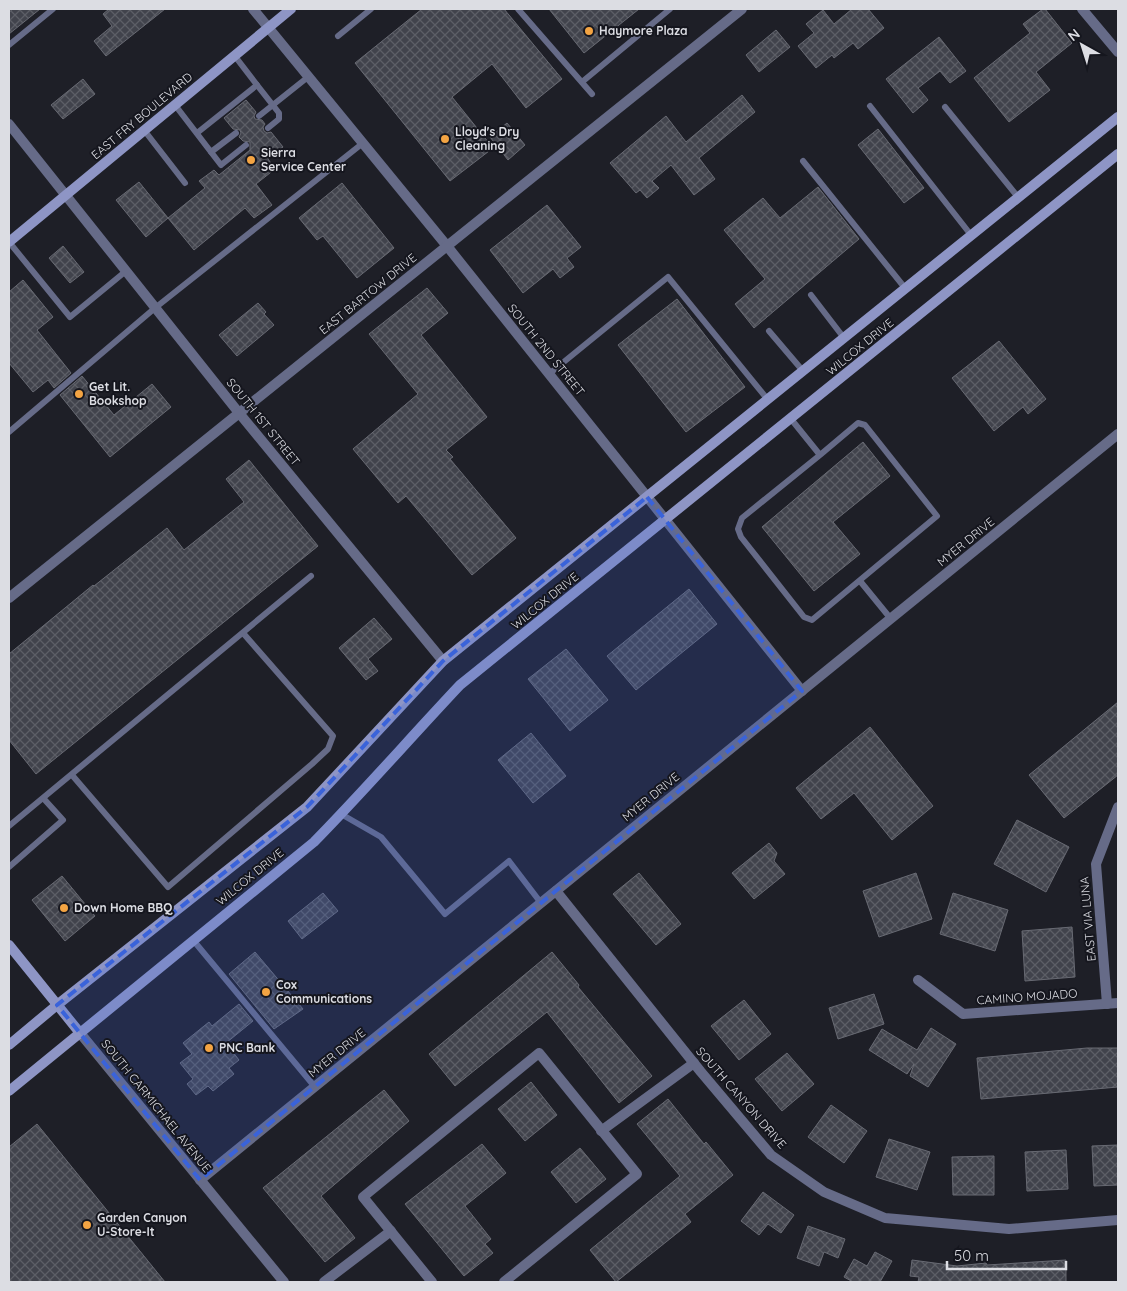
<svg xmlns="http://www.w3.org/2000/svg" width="1127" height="1291" font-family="Quicksand,sans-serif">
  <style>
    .building { fill: url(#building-cross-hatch); stroke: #686a73 }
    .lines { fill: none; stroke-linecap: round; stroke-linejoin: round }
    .lane { stroke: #666b88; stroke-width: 6 }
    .street { stroke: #666b88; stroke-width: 10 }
    .secondary { stroke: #8e95c5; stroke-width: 10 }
    .marked { fill: #3a63da; fill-opacity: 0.2; stroke: #3a63da; stroke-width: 4; stroke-dasharray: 10 6; stroke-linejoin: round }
    .poi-dot { fill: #f3a443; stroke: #15161e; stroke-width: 2 }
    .labels { text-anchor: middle; stroke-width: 4; stroke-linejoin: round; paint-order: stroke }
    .poi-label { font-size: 12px; font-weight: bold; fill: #dcdde3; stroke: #15161e; text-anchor: start }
    .street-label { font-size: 12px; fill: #dcdde3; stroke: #15161e }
  </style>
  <defs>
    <pattern id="building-cross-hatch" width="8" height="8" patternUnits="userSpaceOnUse" patternTransform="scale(1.25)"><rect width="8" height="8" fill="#41434c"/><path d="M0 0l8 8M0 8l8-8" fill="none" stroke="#5c5e66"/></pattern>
  </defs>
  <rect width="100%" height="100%" fill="#1e1f27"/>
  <g class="building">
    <path d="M13,9h27l-31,25v-22z"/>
    <path d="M109,9h56l-59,47 -12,-15 18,-15 -9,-12z"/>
    <path d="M422,9h82l58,70 -36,29 -34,-44 -40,33 41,51 -43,33 -95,-118z"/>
    <path d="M549,9h90l-55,44z"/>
    <path d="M852,9h16l16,19 -26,21 -5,-6 -19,15 -2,-3 -16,13 -18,-22 16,-13 -8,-9 17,-14 11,14z"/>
    <path d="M1043,9h2l27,34 -36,29 14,18 -41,32 -35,-44 56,-45 -7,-9z"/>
    <path d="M776,30l14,17 -31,25 -13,-17z"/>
    <path d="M939,37l27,34 -16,12 -10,-12 -22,17 10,12 -15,13 -27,-34z"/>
    <path d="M83,79l12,15 -32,25 -12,-14z"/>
    <path d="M742,95l13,17 -56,46 16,21 -21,16 -23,-30 -19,16 7,7 -12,10 -7,-8 -4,3 -26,-30 56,-47 20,26z"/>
    <path d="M246,100l10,12 -2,4 1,3 7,1 3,4 -2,3 1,4 3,2 4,-1 12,15 -15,12 7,10 -19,15 16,21 -18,13 -9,-10 -51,42 -26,-32 37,-30 -6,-7 15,-11 5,5 31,-25v-8l-7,-1 -4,-4 2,-4 -1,-3 -7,-1 -9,-11z"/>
    <path d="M507,123l18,22 -17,15 -18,-23z"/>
    <path d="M878,129l46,59 -20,15 -46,-58z"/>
    <path d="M139,182l29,36 -22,19 -30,-37z"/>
    <path d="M342,183l52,65 -37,30 -34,-42 -6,4 -18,-22z"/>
    <path d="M818,187l41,52 -105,89 -19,-24 30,-25 -41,-49 39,-32 17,20z"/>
    <path d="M547,205l34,42 -14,11 7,9 -14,11 -7,-9 -30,24 -33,-43z"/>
    <path d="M63,246l21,26 -14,11 -21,-25z"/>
    <path d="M23,280l30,37 -16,13 34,43 -17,15 -6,-8 -15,12 -24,-29v-71z"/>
    <path d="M427,288l21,25 -27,22 66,82 -41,33 7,7 -3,2 66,79 -44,37 -66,-79 -8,7 -45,-54 65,-55 -49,-60z"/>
    <path d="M677,299l68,88 -59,45 -68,-87z"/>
    <path d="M258,303l8,9 -2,2 10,11 -37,31 -18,-21z"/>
    <path d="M999,341l47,58 -18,15 -5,-7 -29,24 -42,-53z"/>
    <path d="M82,376l32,39 38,-31 19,23 -61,50 -50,-62z"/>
    <path d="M863,442l27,34 -57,46 27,32 -46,37 -52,-64z"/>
    <path d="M249,460l69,86 -282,228 -27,-34v-86l84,-69 1,1 73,-58 17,22 60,-48 -18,-23z"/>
    <path d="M689,589l28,35 -81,66 -29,-34z"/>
    <path d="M374,618l18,21 -24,20 10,12 -12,9 -27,-32z"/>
    <path d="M566,649l42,51 -38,31 -42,-52z"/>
    <path d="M1118,702v73l-54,43 -35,-43z"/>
    <path d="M870,727l63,79 -41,34 -38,-47 -33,26 -25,-31z"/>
    <path d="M531,733l35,43 -33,27 -35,-43z"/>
    <path d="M1017,820l52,27 -23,45 -52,-28z"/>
    <path d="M769,843l8,10 -3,8 11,13 -31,25 -22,-26z"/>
    <path d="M639,873l42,51 -25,21 -43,-51z"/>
    <path d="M916,873l16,46 -53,18 -16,-46z"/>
    <path d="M62,876l33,40 -30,25 -33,-41z"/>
    <path d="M323,893l15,18 -36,28 -14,-18z"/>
    <path d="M953,893l55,17 -13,41 -55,-17z"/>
    <path d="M1072,927l3,50 -50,4 -3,-50z"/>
    <path d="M255,952l48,57 -29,20 -45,-55z"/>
    <path d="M552,952l27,33 -1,2 74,89 -33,27 -72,-91 -92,74 -26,-32z"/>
    <path d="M874,994l10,30 -46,15 -9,-31z"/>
    <path d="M744,1000l27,34 -32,26 -28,-34z"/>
    <path d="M239,1004l14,17 -27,22 13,17 -10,8 5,6 -21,17 -5,-5 -12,9 -9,-11 6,-5 -13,-16 12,-9 -9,-11 26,-21 3,4z"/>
    <path d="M931,1028l25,16 -28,43 -18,-11 4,-12 -7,10 -38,-24 13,-21 35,21z"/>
    <path d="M1087,1048h31v39l-137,12 -4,-41z"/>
    <path d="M787,1053l27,31 -32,27 -27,-32z"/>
    <path d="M531,1082l26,33 -32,26 -27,-32z"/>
    <path d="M384,1090l25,31 -88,75 34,42 -30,24 -62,-74z"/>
    <path d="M668,1099l36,45 2,-2 27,33 -48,39 6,8 -75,60 -26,-32 90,-74 -43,-52z"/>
    <path d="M831,1105l36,26 -23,32 -36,-26z"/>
    <path d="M37,1124l128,158h-156v-135z"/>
    <path d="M889,1139l41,13 -13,38 -41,-13z"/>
    <path d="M482,1144l24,29 -41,33 26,33 -6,5 8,9 -29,23 -59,-72z"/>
    <path d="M1118,1145v40l-24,1 -2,-40z"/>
    <path d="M580,1148l26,31 -30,24 -25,-31z"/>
    <path d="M1066,1150l2,39 -41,2 -2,-39z"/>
    <path d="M994,1156v39h-41l-1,-38z"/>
    <path d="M763,1192l31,23 -13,18 -13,-9 -9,11 -18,-14z"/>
    <path d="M808,1226l37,13 -7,19 -14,-6 -5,14 -22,-8z"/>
    <path d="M875,1252l17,9 -12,21h-27l-9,-5 10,-18 13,7z"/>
    <path d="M912,1260l45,6 29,-3 1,2 79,-5v22h-148l1,-5 -9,-1z"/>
  </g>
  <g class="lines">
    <g class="lane">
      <path d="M518,9l74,85"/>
      <path d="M338,36l33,-27"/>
      <path d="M9,45l44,-36"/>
      <path d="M582,82l88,-73"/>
      <path d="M257,85l22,28v6l-11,9"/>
      <path d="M175,105l36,47 25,-19"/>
      <path d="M870,106l101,129"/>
      <path d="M945,107l73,90"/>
      <path d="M259,116l49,-39"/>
      <path d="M144,130l41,53"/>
      <path d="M197,133l60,-48 -23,-30"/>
      <path d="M211,152l10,13 25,-20"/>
      <path d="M803,161l102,127"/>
      <path d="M9,242l61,75 56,-46"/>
      <path d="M811,295l33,43"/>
      <path d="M769,331l34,40"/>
      <path d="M549,374l119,-97 100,123"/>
      <path d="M791,419l29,36 38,-32 7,2 72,91 -125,104 -8,-3 -63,-80 -3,-8 4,-11 78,-63"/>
      <path d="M9,432l146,-124 208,-165"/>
      <path d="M860,581l31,38"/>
      <path d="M72,775l96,112 144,-123 16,-15 5,-13 -90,-103"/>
      <path d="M341,814l40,23 64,77 64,-53 32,42"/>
      <path d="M9,826l302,-250"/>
      <path d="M9,867l54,-47 -19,-21"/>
      <path d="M193,940l122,147"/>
    </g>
    <g class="street">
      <path d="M253,9l194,237 355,445"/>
      <path d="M1082,9l36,43"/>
      <path d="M9,124l230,289 204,248"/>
      <path d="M9,598l733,-589"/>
      <path d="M556,891l145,181 70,83 53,37 61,26 124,11 109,-9"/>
      <path d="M918,980l45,34 155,-11"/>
      <path d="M1107,1004l-11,-140 22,-57"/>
      <path d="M80,1033l204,249"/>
      <path d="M601,1131l93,-68"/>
      <path d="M200,1180l918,-746"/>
      <path d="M324,1282l67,-51"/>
      <path d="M432,1282l-69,-85 176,-144 98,121 -133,108"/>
    </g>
    <g class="secondary">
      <path d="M9,242l282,-233"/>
      <path d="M9,945l71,88"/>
      <path d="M9,1045l48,-40 250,-198 136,-146 675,-544"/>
      <path d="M9,1091l305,-249c50,-51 97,-105 146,-157l658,-531"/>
    </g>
  </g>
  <path class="marked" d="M647,497l155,194 -602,489 -143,-175 250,-198 136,-146z"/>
  <g class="poi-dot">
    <circle cx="589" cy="31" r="5"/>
    <circle cx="445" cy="139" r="5"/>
    <circle cx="251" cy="160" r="5"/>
    <circle cx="79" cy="394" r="5"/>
    <circle cx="64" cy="908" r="5"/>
    <circle cx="266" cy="992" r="5"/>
    <circle cx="209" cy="1048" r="5"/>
    <circle cx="87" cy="1225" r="5"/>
  </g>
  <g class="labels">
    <g class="poi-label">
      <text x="599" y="35">Haymore Plaza</text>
      <text x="455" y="136">Lloyd's Dry<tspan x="455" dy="14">Cleaning</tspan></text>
      <text x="261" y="157">Sierra<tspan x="261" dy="14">Service Center</tspan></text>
      <text x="89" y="391">Get Lit.<tspan x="89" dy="14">Bookshop</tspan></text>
      <text x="74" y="912">Down Home BBQ</text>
      <text x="276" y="989">Cox<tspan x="276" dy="14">Communications</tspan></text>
      <text x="219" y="1052">PNC Bank</text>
      <text x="97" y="1222">Garden Canyon<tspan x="97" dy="14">U-Store-It</tspan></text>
    </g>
    <g class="street-label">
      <text transform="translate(142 116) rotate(-40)" y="4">EAST FRY BOULEVARD</text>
      <text transform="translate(368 294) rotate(-39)" y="4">EAST BARTOW DRIVE</text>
      <text transform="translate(860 347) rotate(-39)" y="4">WILCOX DRIVE</text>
      <text transform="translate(546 350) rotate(51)" y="4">SOUTH 2ND STREET</text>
      <text transform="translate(263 422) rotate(51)" y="4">SOUTH 1ST STREET</text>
      <text transform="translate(966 542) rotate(-39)" y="4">MYER DRIVE</text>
      <text transform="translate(545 601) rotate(-39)" y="4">WILCOX DRIVE</text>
      <text transform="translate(651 797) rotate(-39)" y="4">MYER DRIVE</text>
      <text transform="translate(250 877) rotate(-39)" y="4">WILCOX DRIVE</text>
      <text transform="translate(1088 919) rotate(-95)" y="4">EAST VIA LUNA</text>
      <text transform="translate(1027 997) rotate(-4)" y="4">CAMINO MOJADO</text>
      <text transform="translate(337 1053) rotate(-39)" y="4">MYER DRIVE</text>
      <text transform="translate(741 1098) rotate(49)" y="4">SOUTH CANYON DRIVE</text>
      <text transform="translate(156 1106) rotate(51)" y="4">SOUTH CARMICHAEL AVENUE</text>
    </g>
  </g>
  <rect width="1127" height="1291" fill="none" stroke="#dcdde3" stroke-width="20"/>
  <g transform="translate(1082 45) rotate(321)" stroke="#15161e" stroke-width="4" paint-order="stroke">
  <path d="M0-4L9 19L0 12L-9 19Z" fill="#dcdde3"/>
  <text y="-8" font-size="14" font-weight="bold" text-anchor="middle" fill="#dcdde3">N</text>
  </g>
  <path d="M947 1261v8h119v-8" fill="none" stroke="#dcdde3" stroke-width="2.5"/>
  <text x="954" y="1261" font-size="15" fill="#dcdde3" stroke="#15161e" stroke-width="4" paint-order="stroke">50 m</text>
</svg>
